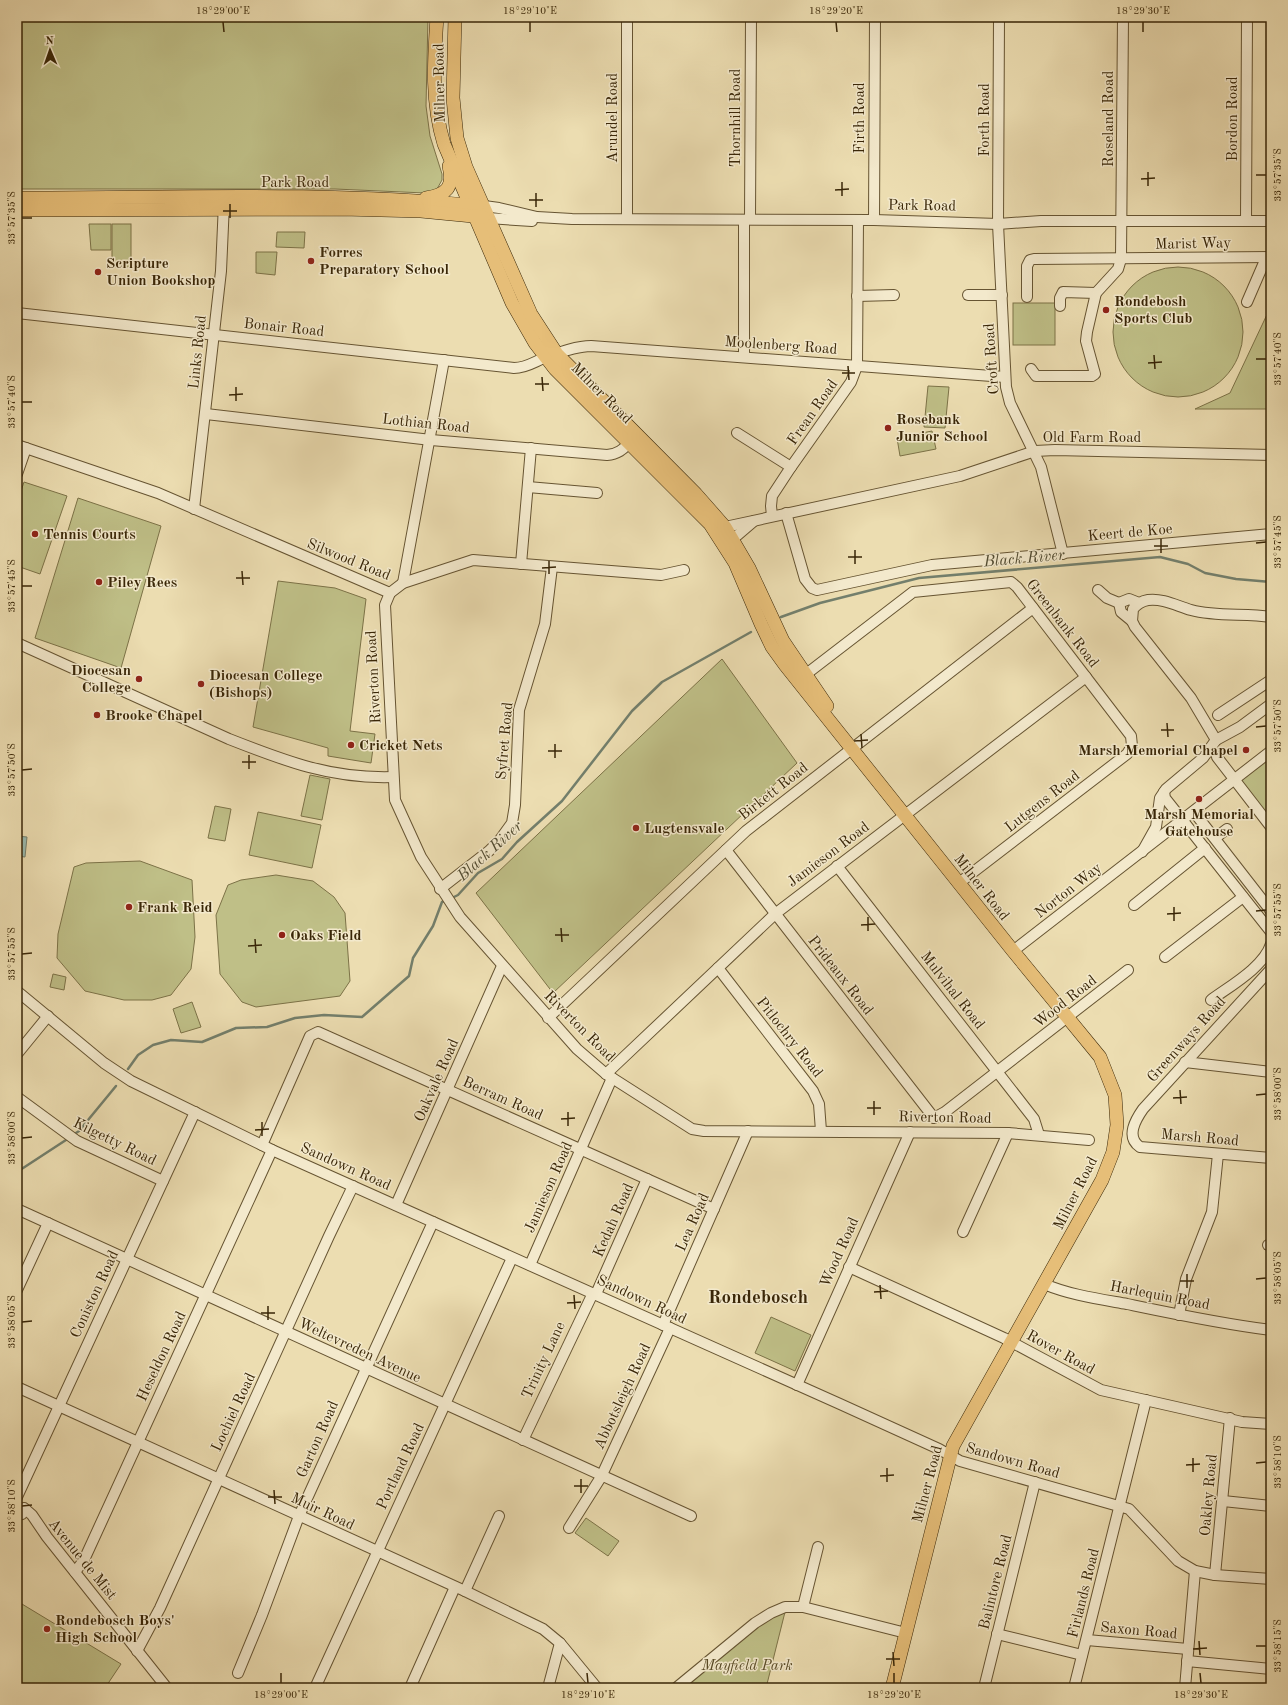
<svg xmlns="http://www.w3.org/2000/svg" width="1288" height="1705" font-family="'Old Standard TT',serif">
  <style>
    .green { fill: #bfbf87; stroke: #7c7247 }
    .water { fill: #99bbb0; stroke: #737f6c }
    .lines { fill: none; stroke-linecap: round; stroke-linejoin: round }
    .stream { stroke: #737f6c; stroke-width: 2.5 }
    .minor-casing { stroke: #665432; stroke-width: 12 }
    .major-casing { stroke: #392607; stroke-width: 14 }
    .minor { stroke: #f3e9cc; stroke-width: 10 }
    .major { stroke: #e6be78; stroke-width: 13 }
    .ticks { fill: none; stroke: #392607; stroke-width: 1.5 }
    .poi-dot { fill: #8f2418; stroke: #f3e9cc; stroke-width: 1.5 }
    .labels { text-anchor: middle; stroke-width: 3; stroke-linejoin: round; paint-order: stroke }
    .street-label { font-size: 15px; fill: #392607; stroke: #f3e9cc }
    .poi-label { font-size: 15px; font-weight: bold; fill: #392607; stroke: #f3e9cc; text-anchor: start }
    .park-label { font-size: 15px; font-style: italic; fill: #5a4c27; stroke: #f3e9cc }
    .water-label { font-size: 16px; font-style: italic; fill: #514b31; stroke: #f3e9cc }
    .district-label { font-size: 19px; font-weight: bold; fill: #392607; stroke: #f3e9cc }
    .neatline { fill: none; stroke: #392607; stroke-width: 1.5 }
    .ticks-label { font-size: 10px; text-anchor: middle; fill: #392607 }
  </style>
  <rect width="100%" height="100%" fill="#ecddb1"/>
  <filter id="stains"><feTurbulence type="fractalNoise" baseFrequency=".005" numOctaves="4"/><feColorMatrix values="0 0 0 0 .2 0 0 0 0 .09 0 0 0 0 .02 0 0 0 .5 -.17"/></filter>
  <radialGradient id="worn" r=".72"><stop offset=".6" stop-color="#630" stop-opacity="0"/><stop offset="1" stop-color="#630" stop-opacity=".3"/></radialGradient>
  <g class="green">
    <path d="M17,17h411l-2,89 4,30 12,38v6l-5,9 -12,4 -90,-4h-318z"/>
    <path d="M89,224h22v26h-20z"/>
    <rect x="112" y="224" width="19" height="43"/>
    <path d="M277,232h28l-1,16 -28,-1z"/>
    <path d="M256,252h21l-2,23 -19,-2z"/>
    <circle cx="1178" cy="332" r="65"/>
    <rect x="1013" y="303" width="42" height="42"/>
    <path d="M1271,306v103h-76l35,-16z"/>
    <path d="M928,386l21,1 -4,41 -21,-1z"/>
    <path d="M932,431l4,18 -36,7 -3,-18z"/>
    <path d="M24,482l43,14 -27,78 -23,-8v-63z"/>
    <path d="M78,498l83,28 -40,142 -86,-30z"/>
    <path d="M278,581l57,7 31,11 -16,132 25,3 -4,29 -43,-7v-8l-75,-21z"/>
    <path d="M722,659l75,104 -244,230 -77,-100z"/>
    <path d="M1271,756v65l-30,-39v-3z"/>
    <path d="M310,775l20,4 -8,41 -21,-4z"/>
    <path d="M215,806l16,3 -6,32 -17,-3z"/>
    <path d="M258,812l63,13 -9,43 -63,-13z"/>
    <path d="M140,861l52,19 3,57 -4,32 -20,26 -19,5h-28l-39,-9 -28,-33 1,-24 16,-67 12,-4z"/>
    <path d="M276,875l37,6 21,16 11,16 5,68 -10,15 -84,11 -14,-5 -22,-28 -4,-59 12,-30 13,-5z"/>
    <path d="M53,974l13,3 -2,13 -14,-3z"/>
    <path d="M192,1002l9,25 -20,6 -8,-24z"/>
    <path d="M771,1317l40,18 -16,36 -40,-18z"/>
    <path d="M586,1518l33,23 -11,15 -33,-23z"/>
    <path d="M17,1601l104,63 -16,24h-88z"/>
    <path d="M785,1612l-19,76h-83l82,-68z"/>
  </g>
  <path class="water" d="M17,836l10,1 -2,20 -8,-1z"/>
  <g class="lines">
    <g class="stream">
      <path d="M781,617l39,-14 99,-25 241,-21 28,7 17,9 31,6 35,3"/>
      <path d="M452,898l6,-3 20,-22 24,-14 15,-17 45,-41 70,-90 30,-29 89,-50"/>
      <path d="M128,1069l10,-14 15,-10 18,-5 31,2 34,-14 31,-1 28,-9 29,-3 38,2 47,-41 4,-18 20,-32 9,-24 5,-2"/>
      <path d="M73,1135l6,-4 37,-45"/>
      <path d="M17,1172l52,-34"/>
    </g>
    <g class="minor-casing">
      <g id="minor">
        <path d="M999,17l-1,207 8,163 4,16 31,64 22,87"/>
        <path d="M484,206l15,2 38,9 35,2 302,1 124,4 43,-3h230"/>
        <path d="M488,218l44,3"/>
        <path d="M627,219v-202"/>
        <path d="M750,219l1,-202"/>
        <path d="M744,220v137"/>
        <path d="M874,220l1,-203"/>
        <path d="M1246,221l1,-204"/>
        <path d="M968,295h34"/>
        <path d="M857,296l37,-1"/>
        <path d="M1027,297v-31l3,-6 4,-1 237,-2"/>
        <path d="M1247,302l19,-44"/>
        <path d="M1060,306v-8l3,-6 33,1"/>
        <path d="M17,313l497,55c12,0 20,-6 30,-10 14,-5 32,-12 47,-12l414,31"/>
        <path d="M1031,369l5,7h56l3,-2 -9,-33 1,-9 9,-39 22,-24 3,-10 2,-242"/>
        <path d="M206,414l225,26 176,15c13,-1 18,-8 27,-16"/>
        <path d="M737,433l54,34"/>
        <path d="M17,445l141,48 232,100"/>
        <path d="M17,474l9,-26"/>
        <path d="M528,487l69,6"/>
        <path d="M194,509l27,-238 3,-68"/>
        <path d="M786,513l19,66 7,9 5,2 115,-25 339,-31"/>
        <path d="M772,516l-1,-10 1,-10 19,-29 60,-85 6,-16 1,-146"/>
        <path d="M725,527l235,-51 75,-25 20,-1 216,5"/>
        <path d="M733,539l21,-18"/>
        <path d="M521,564l10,-116"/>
        <path d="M684,570l-23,5 -188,-15 -70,23 -13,10 -5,12 10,195 26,57 39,60 117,132 29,25 86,55 12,2 304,2 81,7"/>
        <path d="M403,583l41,-223"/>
        <path d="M1098,590l9,8 12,5"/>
        <path d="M1119,603l2,9 11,9"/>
        <path d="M1119,603l10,-4 10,4"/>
        <path d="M17,643l212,96c56,22 102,40 164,38"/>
        <path d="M805,675l108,-83 98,-10 6,5 114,149 1,10 -5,8 -168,129"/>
        <path d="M1218,715l53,-35"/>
        <path d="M1216,740l24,-13 31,-23"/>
        <path d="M1217,757l54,70"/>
        <path d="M1164,792l1,6 106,134"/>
        <path d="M1194,812l77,99"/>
        <path d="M1215,838l12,-9"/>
        <path d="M726,850l208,268"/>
        <path d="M1142,852l14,-25 4,-29 6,-9 37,-31 13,-18 -25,-42 -56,-71 -3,-6 1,-12c4,-5 9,-8 15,-9 15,-2 29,6 43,10 26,7 53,3 80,7"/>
        <path d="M837,866l197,253 5,16"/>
        <path d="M440,889l49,-38 10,-10 13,-18 3,-18 4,-95 26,-86 7,-57"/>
        <path d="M1134,905l71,-57"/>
        <path d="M1013,951l258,-200"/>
        <path d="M1165,957l78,-60"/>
        <path d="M718,968l95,123 6,13 2,27"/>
        <path d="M1271,969l-128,140c-7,10 -18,28 -3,38l131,11"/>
        <path d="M17,991l87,72 27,18 141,69 568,254 99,45 21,12 169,48 49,52 17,10 20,4 56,4"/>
        <path d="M1211,1000c19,-14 53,-33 60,-56"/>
        <path d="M548,1018l198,-187 287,-223"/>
        <path d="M17,1054l31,-38"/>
        <path d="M1185,1062l86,10"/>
        <path d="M606,1074l169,-160 311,-237"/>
        <path d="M17,1097l60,44 86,40"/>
        <path d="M934,1118l11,-6 183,-142"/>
        <path d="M262,1145l48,-109 8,-4 396,177"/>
        <path d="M396,1205l106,-239"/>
        <path d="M17,1209l674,307"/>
        <path d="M963,1232l45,-99"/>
        <path d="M1268,1245h3"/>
        <path d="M530,1265l82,-187"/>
        <path d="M849,1267l155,71 97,52 141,32 29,2"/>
        <path d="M1044,1284c26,11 55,15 83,20 48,10 95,20 144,26"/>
        <path d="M17,1290l31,-67"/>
        <path d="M596,1294l51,-115"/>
        <path d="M1179,1315l7,-36 26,-67 6,-58"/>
        <path d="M663,1325l85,-194"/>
        <path d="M797,1385l113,-253"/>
        <path d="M17,1387l448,204 78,38 17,14 37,45"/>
        <path d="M523,1440l70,-147"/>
        <path d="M17,1497l178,-385"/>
        <path d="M1223,1501l48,5"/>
        <path d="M24,1508l8,7 15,22 120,151"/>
        <path d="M17,1515l5,-1"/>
        <path d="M569,1528l32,-51 69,-149"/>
        <path d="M75,1572l9,-12 188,-410"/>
        <path d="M1215,1575l15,-157"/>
        <path d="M465,1591l34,-75"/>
        <path d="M803,1607l15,-60"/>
        <path d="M997,1634l85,21"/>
        <path d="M1087,1640l101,9"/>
        <path d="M137,1651l23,-43 169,-372 24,-50"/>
        <path d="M1187,1661l84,8"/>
        <path d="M238,1673l24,-58 37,-99 134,-294"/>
        <path d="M315,1688l197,-430"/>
        <path d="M410,1688l45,-101"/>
        <path d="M548,1688l12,-45"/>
        <path d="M676,1688l79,-65 16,-10 14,-6h18l103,26"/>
        <path d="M984,1688l51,-206"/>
        <path d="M1074,1688l72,-288"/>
        <path d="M1185,1688l10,-117"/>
      </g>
    </g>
    <g class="major-casing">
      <g id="major">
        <path d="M437,17c-3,44 -6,85 7,127l68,159 23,40 20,26 155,155 25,39 26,61 11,23 13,18 228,286 87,106 15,38 2,30 -4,27 -11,28 -149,266 -61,242"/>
        <path d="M455,17l-2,81 4,40 9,29 65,147 26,40 139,140 29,33 24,41 34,73 44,65"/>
        <path d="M17,198c153,0 307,-7 460,8"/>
        <path d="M426,198c21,-3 28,-11 23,-32"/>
        <path d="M17,210l325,-1 79,2 62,6"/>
      </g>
    </g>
    <use href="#minor" class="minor"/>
    <use href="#major" class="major"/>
  </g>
  <path class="ticks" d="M223,22l1,10M530,22v10M836,22l1,10M1143,22v10M1148,172v14M1256,175h10M1141,179l14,-1M842,182v14M835,190l14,-1M536,193v14M529,200h14M230,204v14M223,211h14M22,218h10M1154,355l1,14M1256,359h10M1148,363l14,-1M848,366l1,14M842,373h13M542,377l1,14M535,384h14M236,387v14M229,395l14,-1M22,402h10M1161,539v14M1256,543l10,-1M1154,546h14M855,550v14M848,557h14M549,561v13M542,568l14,-1M242,571l1,14M236,578h14M22,586h10M1167,723l1,14M1256,727l10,-1M1161,730h13M861,734l1,14M854,741l14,-1M555,744v14M548,751h14M249,755v14M242,762h14M22,770l10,-1M1174,907v14M1256,911l10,-1M1167,914l14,-1M868,917v14M861,925l14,-1M561,928l1,14M555,935h14M255,939l1,14M248,946l14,-1M22,954l10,-1M1180,1090l1,14M1256,1095l10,-1M1173,1098l14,-1M874,1101v14M867,1108h14M568,1112v14M561,1119l14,-1M262,1122v14M255,1130l14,-1M22,1138l10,-1M1187,1274v14M1256,1279l10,-1M1180,1281h14M880,1285l1,14M874,1292l14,-1M574,1295l1,14M567,1303l14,-1M268,1306v14M261,1313h14M22,1322l10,-1M1193,1458v14M1256,1463l10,-1M1186,1465l14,-1M887,1468v14M880,1476l14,-1M581,1479v14M574,1486h14M274,1490l1,14M268,1497h14M22,1506l10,-1M1199,1641l1,14M1256,1646h10M1193,1649l14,-1M893,1652l1,14M886,1659h14M281,1673v10M587,1673l1,10M894,1673v10M1200,1673l1,10"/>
  <g class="poi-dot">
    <circle cx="311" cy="261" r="4"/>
    <circle cx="98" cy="272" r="4"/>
    <circle cx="1106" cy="310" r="4"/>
    <circle cx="888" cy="428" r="4"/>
    <circle cx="35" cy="534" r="4"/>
    <circle cx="99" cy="582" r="4"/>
    <circle cx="139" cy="679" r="4"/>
    <circle cx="201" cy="684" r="4"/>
    <circle cx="97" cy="715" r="4"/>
    <circle cx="351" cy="745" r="4"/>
    <circle cx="1246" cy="750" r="4"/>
    <circle cx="1199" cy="799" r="4"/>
    <circle cx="636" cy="828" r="4"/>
    <circle cx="129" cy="907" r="4"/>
    <circle cx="282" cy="935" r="4"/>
    <circle cx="47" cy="1629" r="4"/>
  </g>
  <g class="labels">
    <g class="street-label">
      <text transform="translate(439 83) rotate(-91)" y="5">Milner Road</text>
      <text transform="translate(612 118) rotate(-90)" y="5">Arundel Road</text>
      <text transform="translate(735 118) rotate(-90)" y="5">Thornhill Road</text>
      <text transform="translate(859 118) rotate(-90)" y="5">Firth Road</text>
      <text transform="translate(1108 119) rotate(-90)" y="5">Roseland Road</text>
      <text transform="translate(1232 119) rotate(-90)" y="5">Bordon Road</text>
      <text transform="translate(984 120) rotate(-90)" y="5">Forth Road</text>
      <text x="295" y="187">Park Road</text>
      <text transform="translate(922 205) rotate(1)" y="5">Park Road</text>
      <text transform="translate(1193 243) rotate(-1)" y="5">Marist Way</text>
      <text transform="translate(284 327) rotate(6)" y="5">Bonair Road</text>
      <text transform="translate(781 345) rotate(4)" y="5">Moolenberg Road</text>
      <text transform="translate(197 352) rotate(-84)" y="5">Links Road</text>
      <text transform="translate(991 359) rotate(-94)" y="5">Croft Road</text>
      <text transform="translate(602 393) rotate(45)" y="5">Milner Road</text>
      <text transform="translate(812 412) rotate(-55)" y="5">Frean Road</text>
      <text transform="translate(426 423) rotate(6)" y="5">Lothian Road</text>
      <text x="1092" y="442">Old Farm Road</text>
      <text transform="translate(1130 532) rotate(-5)" y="5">Keert de Koe</text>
      <text transform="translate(349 559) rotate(22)" y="5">Silwood Road</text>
      <text transform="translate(1063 623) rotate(52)" y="5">Greenbank Road</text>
      <text transform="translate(373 677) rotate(-93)" y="5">Riverton Road</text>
      <text transform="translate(504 741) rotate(-85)" y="5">Syfret Road</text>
      <text transform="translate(773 791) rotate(-38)" y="5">Birkett Road</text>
      <text transform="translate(1042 801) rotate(-38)" y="5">Lutgens Road</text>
      <text transform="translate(828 854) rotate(-37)" y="5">Jamieson Road</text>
      <text transform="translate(982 887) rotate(52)" y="5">Milner Road</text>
      <text transform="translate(1068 890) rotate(-38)" y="5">Norton Way</text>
      <text transform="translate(841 975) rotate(52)" y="5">Prideaux Road</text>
      <text transform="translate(953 990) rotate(52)" y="5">Mulvihal Road</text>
      <text transform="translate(1065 1001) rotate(-38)" y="5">Wood Road</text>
      <text transform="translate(580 1026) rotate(45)" y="5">Riverton Road</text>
      <text transform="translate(790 1037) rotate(52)" y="5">Pitlochry Road</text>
      <text transform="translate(1186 1039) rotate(-48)" y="5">Greenways Road</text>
      <text transform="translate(436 1080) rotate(-66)" y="5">Oakvale Road</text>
      <text transform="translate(503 1098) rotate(24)" y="5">Berram Road</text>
      <text transform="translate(945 1117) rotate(1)" y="5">Riverton Road</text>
      <text transform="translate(1200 1137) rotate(5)" y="5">Marsh Road</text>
      <text transform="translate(115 1141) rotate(26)" y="5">Kilgetty Road</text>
      <text transform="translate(346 1166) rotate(24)" y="5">Sandown Road</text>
      <text transform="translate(548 1187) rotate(-66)" y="5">Jamieson Road</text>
      <text transform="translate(1075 1193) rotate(-63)" y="5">Milner Road</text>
      <text transform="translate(613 1220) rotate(-66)" y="5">Kedah Road</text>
      <text transform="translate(692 1222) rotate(-66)" y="5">Lea Road</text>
      <text transform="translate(839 1252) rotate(-66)" y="5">Wood Road</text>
      <text transform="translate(94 1294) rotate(-65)" y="5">Coniston Road</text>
      <text transform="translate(1160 1295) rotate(11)" y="5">Harlequin Road</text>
      <text transform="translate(642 1299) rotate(25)" y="5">Sandown Road</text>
      <text transform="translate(360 1350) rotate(25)" y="5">Weltevreden Avenue</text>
      <text transform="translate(1061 1352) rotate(29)" y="5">Rover Road</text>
      <text transform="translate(161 1356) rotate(-65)" y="5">Heseldon Road</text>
      <text transform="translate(543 1360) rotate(-65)" y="5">Trinity Lane</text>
      <text transform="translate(622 1396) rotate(-65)" y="5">Abbotsleigh Road</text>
      <text transform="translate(233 1412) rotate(-65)" y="5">Lochiel Road</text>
      <text transform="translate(317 1439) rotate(-66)" y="5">Garton Road</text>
      <text transform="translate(1013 1460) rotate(16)" y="5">Sandown Road</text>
      <text transform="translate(400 1466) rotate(-65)" y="5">Portland Road</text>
      <text transform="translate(927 1484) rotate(-75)" y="5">Milner Road</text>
      <text transform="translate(1208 1495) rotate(-85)" y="5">Oakley Road</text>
      <text transform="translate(323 1511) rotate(25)" y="5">Muir Road</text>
      <text transform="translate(83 1559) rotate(51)" y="5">Avenue de Mist</text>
      <text transform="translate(995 1582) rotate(-76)" y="5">Balintore Road</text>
      <text transform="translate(1083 1593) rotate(-76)" y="5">Firlands Road</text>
      <text transform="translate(1139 1630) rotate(5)" y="5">Saxon Road</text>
    </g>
    <g class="poi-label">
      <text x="319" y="257">Forres<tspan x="319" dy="17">Preparatory School</tspan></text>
      <text x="106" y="268">Scripture<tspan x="106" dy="17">Union Bookshop</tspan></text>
      <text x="1114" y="306">Rondebosh<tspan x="1114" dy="17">Sports Club</tspan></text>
      <text x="896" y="424">Rosebank<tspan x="896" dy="17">Junior School</tspan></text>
      <text x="43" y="539">Tennis Courts</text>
      <text x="107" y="587">Piley Rees</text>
      <text x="131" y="675" text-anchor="end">Diocesan<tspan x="131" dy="17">College</tspan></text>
      <text x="209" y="680">Diocesan College<tspan x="209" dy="17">(Bishops)</tspan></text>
      <text x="105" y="720">Brooke Chapel</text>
      <text x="359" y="750">Cricket Nets</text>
      <text x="1238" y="755" text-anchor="end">Marsh Memorial Chapel</text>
      <text x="1199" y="819" text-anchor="middle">Marsh Memorial<tspan x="1199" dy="17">Gatehouse</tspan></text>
      <text x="644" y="833">Lugtensvale</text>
      <text x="137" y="912">Frank Reid</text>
      <text x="290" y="940">Oaks Field</text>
      <text x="55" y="1625">Rondebosch Boys'<tspan x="55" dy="17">High School</tspan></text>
    </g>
    <g class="park-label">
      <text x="747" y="1670">Mayfield Park</text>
    </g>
    <g class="water-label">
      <text transform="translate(1024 557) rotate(-5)" y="6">Black River</text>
      <text transform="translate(489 850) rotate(-42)" y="6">Black River</text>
    </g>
    <g class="district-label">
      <text x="758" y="1303">Rondebosch</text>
    </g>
  </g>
  <rect width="1288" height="1705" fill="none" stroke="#ecddb1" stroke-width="44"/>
  <g transform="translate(50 50) rotate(358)" stroke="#f3e9cc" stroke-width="3" paint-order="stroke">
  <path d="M0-3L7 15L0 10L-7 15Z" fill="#392607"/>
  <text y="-6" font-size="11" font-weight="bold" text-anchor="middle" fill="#392607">N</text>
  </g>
  <rect x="22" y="22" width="1244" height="1661" class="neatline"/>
  <g class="ticks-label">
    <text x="223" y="14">18°29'00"E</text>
    <text x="530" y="14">18°29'10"E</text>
    <text x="836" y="14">18°29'20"E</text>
    <text x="1143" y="14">18°29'30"E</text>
    <text transform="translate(1277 175) rotate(-90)" y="4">33°57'35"S</text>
    <text transform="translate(11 218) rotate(-90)" y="4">33°57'35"S</text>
    <text transform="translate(1277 359) rotate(-90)" y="4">33°57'40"S</text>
    <text transform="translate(11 402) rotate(-90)" y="4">33°57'40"S</text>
    <text transform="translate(1277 542) rotate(-90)" y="4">33°57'45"S</text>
    <text transform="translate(11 586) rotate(-90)" y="4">33°57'45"S</text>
    <text transform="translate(1277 726) rotate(-90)" y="4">33°57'50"S</text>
    <text transform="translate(11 770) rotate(-90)" y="4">33°57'50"S</text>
    <text transform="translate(1277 910) rotate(-90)" y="4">33°57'55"S</text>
    <text transform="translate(11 954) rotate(-90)" y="4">33°57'55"S</text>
    <text transform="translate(1277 1094) rotate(-90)" y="4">33°58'00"S</text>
    <text transform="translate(11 1138) rotate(-90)" y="4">33°58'00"S</text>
    <text transform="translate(1277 1278) rotate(-90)" y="4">33°58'05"S</text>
    <text transform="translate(11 1322) rotate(-90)" y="4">33°58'05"S</text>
    <text transform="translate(1277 1462) rotate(-90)" y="4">33°58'10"S</text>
    <text transform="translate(11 1506) rotate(-90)" y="4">33°58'10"S</text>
    <text transform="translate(1277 1646) rotate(-90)" y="4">33°58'15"S</text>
    <text x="281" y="1698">18°29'00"E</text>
    <text x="588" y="1698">18°29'10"E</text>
    <text x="894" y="1698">18°29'20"E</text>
    <text x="1201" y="1698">18°29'30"E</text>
  </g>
  <rect width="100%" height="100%" filter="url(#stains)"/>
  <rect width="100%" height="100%" fill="url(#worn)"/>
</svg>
